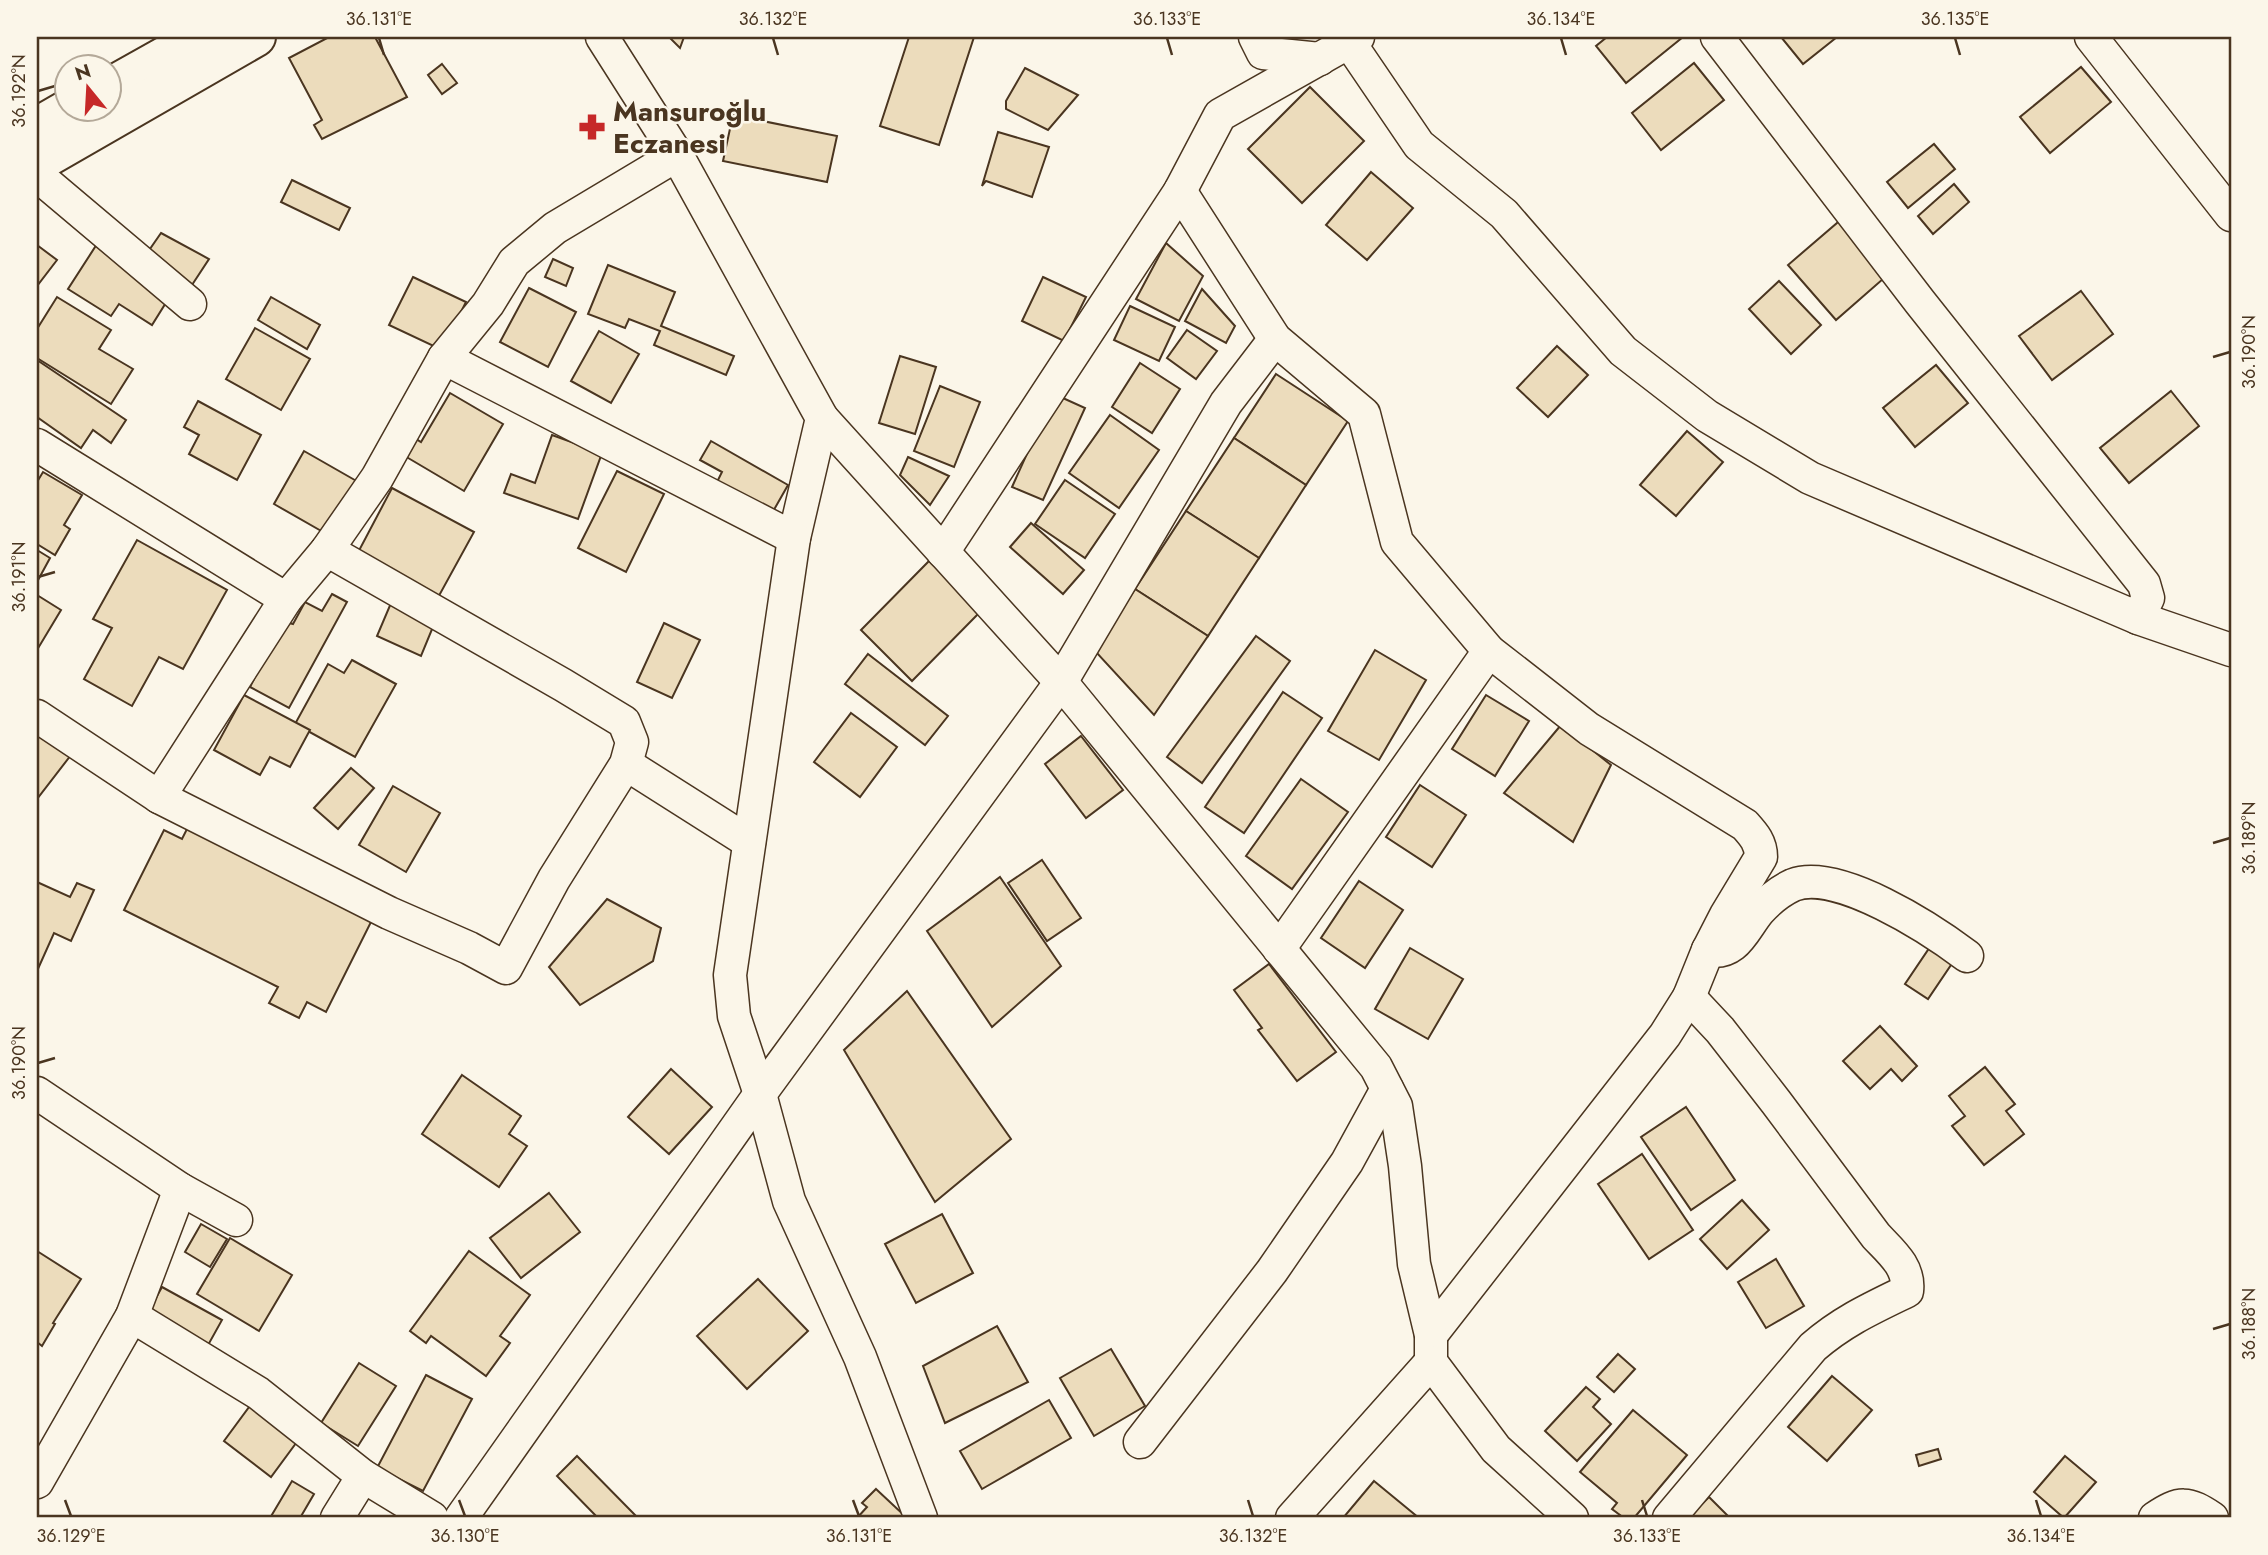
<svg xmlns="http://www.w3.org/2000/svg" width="2268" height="1555" font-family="Jost,sans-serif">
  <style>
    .building { fill: #ecdcbc; stroke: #4a3520; stroke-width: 2 }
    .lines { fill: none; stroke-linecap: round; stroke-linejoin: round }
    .minor-casing { stroke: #4a3520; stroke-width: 35 }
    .highway-casing { stroke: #4a3520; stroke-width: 42 }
    .minor { stroke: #fbf6e9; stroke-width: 32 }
    .highway { stroke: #fbf6e9; stroke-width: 38 }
    .ticks { fill: none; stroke: #4a3520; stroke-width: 2.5 }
    .labels { text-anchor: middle; stroke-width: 5; stroke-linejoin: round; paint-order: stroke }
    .poi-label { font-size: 28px; font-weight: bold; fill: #4a3520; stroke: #fbf6e9; text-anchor: start }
    .neatline { fill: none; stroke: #4a3520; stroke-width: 2.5 }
    .ticks-label { font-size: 18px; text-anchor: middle; fill: #4a3520 }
  </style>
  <rect width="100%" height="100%" fill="#fbf6e9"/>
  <g class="building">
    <path d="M329,37h46l32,60 -85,42 -8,-14 8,-5 -33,-62z"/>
    <path d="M669,37h15l-4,11z"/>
    <path d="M909,37h65l-35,108 -59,-19z"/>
    <path d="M1607,37h76l-57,46 -30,-37z"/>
    <path d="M1781,37h56l-34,27z"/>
    <path d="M1694,63l30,37 -63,50 -29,-37z"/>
    <path d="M442,64l15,19 -15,11 -14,-19z"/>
    <path d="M2081,67l30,35 -61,51 -30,-36z"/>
    <path d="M1025,68l53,27 -30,35 -42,-21v-8z"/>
    <path d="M1310,87l54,54 -62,62 -54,-54z"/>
    <path d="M733,115l104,21 -10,46 -104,-21z"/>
    <path d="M998,132l51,15 -17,50 -46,-16 -4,5z"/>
    <path d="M1934,144l21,25 -47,39 -21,-26z"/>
    <path d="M1371,172l42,36 -46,52 -41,-35z"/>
    <path d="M292,180l58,28 -11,22 -58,-28z"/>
    <path d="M1954,184l15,18 -36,32 -15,-18z"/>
    <path d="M1844,217l47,55 -55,48 -48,-55z"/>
    <path d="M161,233l48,26 -19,29 -47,-29z"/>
    <path d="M1166,243l37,33 -24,45 -43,-22z"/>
    <path d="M97,244l75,49 -20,32 -33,-21 -8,12 -43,-27z"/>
    <path d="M37,245l20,15 -20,26z"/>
    <path d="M553,259l20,9 -7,18 -21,-9z"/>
    <path d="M608,265l67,27 -14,34 73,30 -8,19 -72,-30 6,-14 -31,-12 -4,9 -37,-14z"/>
    <path d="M413,277l53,25 -24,48 -53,-25z"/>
    <path d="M1043,277l43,20 -22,44 -42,-20z"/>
    <path d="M1779,281l42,44 -30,29 -42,-45z"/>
    <path d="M529,288l47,24 -28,55 -48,-25z"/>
    <path d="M1202,289l33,37 -9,17 -41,-22z"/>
    <path d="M2081,291l32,43 -61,46 -33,-44z"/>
    <path d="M57,297l54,33 -12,19 34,20 -22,35 -74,-46v-29z"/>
    <path d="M271,297l49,28 -13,24 -49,-29z"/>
    <path d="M1130,306l45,21 -16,34 -45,-21z"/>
    <path d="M255,328l55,31 -29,51 -55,-31z"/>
    <path d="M1187,330l30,21 -21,28 -29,-21z"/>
    <path d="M599,331l40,23 -28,49 -40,-22z"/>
    <path d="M1557,346l31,29 -40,42 -31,-29z"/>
    <path d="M900,356l36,11 -21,67 -36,-11z"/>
    <path d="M37,360l89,60 -15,23 -18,-13 -12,18 -44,-31z"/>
    <path d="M1140,363l40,26 -28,44 -40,-26z"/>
    <path d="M1936,365l32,38 -53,44 -32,-39z"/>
    <path d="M1276,374l72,47 -42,64 -72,-47z"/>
    <path d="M940,386l40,16 -26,65 -40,-16z"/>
    <path d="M2171,391l28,35 -70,57 -29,-35z"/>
    <path d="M450,393l53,31 -39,67 -66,-39 10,-18 13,8z"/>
    <path d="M1054,394l31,14 -42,92 -31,-13z"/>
    <path d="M198,401l63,34 -24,45 -48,-26 10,-19 -15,-8z"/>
    <path d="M1110,415l49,35 -40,58 -50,-35z"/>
    <path d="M1687,431l36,31 -47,54 -36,-31z"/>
    <path d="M552,435l50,18 -24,66 -74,-26 7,-19 24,9z"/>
    <path d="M1234,438l72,47 -47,73 -73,-47z"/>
    <path d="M711,441l77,44 -17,30 -55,-31 6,-12 -22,-12z"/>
    <path d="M304,451l56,32 -30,53 -56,-32z"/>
    <path d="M908,457l41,19 -19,29 -30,-30z"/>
    <path d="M617,471l47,23 -38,78 -48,-24z"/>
    <path d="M43,472l39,23 -18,30 6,4 -15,26 -18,-11v-62z"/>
    <path d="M1065,480l50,34 -30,44 -50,-34z"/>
    <path d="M392,488l82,44 -39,71 -81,-43z"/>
    <path d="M1186,511l73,47 -51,78 -73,-47z"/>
    <path d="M1031,523l53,47 -21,24 -53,-47z"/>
    <path d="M137,540l90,50 -44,79 -24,-12 -27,49 -48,-27 28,-51 -19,-9z"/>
    <path d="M37,550l13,8 -13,24z"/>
    <path d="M929,561l52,50 -69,70 -51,-51z"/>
    <path d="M1135,589l73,47 -54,79 -59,-64z"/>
    <path d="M332,594l15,8 -58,106 -39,-21 32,-66 11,3 12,-22 17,9z"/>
    <path d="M37,595l24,15 -24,40z"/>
    <path d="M391,603l44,19 -14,34 -44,-20z"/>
    <path d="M664,623l36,17 -28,58 -35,-16z"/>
    <path d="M1256,636l34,25 -88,122 -35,-26z"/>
    <path d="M1375,650l51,30 -47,80 -51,-29z"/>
    <path d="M868,654l80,62 -23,29 -80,-61z"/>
    <path d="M352,660l44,24 -41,73 -60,-33 33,-60 16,9z"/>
    <path d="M1283,692l39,26 -78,115 -39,-26z"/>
    <path d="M244,695l66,35 -20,37 -20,-10 -10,18 -46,-25z"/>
    <path d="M1486,695l43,26 -34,55 -43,-27z"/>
    <path d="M851,713l46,34 -37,50 -46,-35z"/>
    <path d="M1561,725l50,40 -38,77 -69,-49z"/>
    <path d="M37,728l34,27 -34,44z"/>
    <path d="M1081,736l42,54 -37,28 -41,-54z"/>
    <path d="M351,768l23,20 -36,41 -24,-21z"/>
    <path d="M1301,779l47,33 -56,77 -46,-33z"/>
    <path d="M1420,785l46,30 -34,52 -46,-30z"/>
    <path d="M393,786l47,27 -34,59 -47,-27z"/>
    <path d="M190,823l185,91 -49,98 -19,-10 -8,16 -30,-15 9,-16 -154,-77 40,-80 18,9z"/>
    <path d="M1042,860l39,58 -34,23 -39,-58z"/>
    <path d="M1000,877l61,89 -69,61 -65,-96z"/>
    <path d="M1359,881l44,29 -38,58 -44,-30z"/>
    <path d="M37,882l33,15 7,-14 17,7 -23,51 -17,-8 -17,38z"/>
    <path d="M607,899l54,29 -8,33 -73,44 -31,-38z"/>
    <path d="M1932,944l23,15 -27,40 -23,-15z"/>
    <path d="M1410,948l53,31 -35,60 -53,-30z"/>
    <path d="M1269,964l67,88 -39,29 -39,-51 4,-2 -28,-38z"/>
    <path d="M907,991l104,148 -76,63 -91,-152z"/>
    <path d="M1880,1026l37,40 -15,15 -11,-12 -21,20 -27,-28z"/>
    <path d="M1985,1067l30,37 -9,7 18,23 -40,31 -32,-39 13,-10 -16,-20z"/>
    <path d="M671,1069l41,38 -43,47 -41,-37z"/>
    <path d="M462,1075l59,41 -12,18 18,12 -28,41 -77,-53z"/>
    <path d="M1686,1107l49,73 -44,30 -50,-73z"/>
    <path d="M1642,1154l51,76 -44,29 -51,-75z"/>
    <path d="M549,1193l31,39 -59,46 -31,-40z"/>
    <path d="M1742,1200l27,30 -42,39 -27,-30z"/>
    <path d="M942,1214l31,59 -57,30 -31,-59z"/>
    <path d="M201,1224l26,15 -17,28 -25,-15z"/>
    <path d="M230,1238l62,37 -33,56 -62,-37z"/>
    <path d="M37,1251l44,28 -28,44 2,1 -13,22 -5,-4z"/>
    <path d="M469,1251l61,44 -30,41 10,7 -24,33 -55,-40 -5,7 -16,-12z"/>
    <path d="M1776,1259l28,47 -38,22 -28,-46z"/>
    <path d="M758,1279l50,52 -61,58 -50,-53z"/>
    <path d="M162,1287l60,33 -15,27 -60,-33z"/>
    <path d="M997,1326l31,56 -83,41 -22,-57z"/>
    <path d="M1111,1349l34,57 -51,30 -34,-58z"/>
    <path d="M1618,1354l17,15 -21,23 -17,-15z"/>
    <path d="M359,1363l37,23 -38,60 -37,-23z"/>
    <path d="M426,1375l46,24 -49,92 -46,-23z"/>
    <path d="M1832,1376l40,34 -45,51 -39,-34z"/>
    <path d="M1586,1387l14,12 -7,8 18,17 -34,37 -32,-30z"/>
    <path d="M255,1399l47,36 -31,42 -47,-36z"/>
    <path d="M1049,1400l22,38 -89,51 -22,-38z"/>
    <path d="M1633,1410l54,45 -53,63h-10l-12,-9 5,-6 -37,-31z"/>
    <path d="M1938,1449l3,10 -22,7 -3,-11z"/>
    <path d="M577,1456l61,62h-40l-41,-42z"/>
    <path d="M2065,1456l31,26 -32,36 -30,-26z"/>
    <path d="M292,1481l22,13 -14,24h-30z"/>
    <path d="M1374,1481l45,37h-76z"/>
    <path d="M876,1489l31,29h-50l10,-11 -5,-4z"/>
    <path d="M1709,1497l21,21h-42z"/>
  </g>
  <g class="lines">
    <g class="minor-casing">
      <g id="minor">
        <path d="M602,37l75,118 145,263 -28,120 -64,437 4,41 26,78 29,107 71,156 61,161"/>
        <path d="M1255,37l8,16 57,6"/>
        <path d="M1717,37l203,265 224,282 4,14 -10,20"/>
        <path d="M2091,37l140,178"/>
        <path d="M1349,42l70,103 85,69 119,137 84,65 103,62 328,140 93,32"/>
        <path d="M37,175l153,129"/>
        <path d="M1180,191l95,148 89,75 33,128 92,109 100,78 156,96c9,10 16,18 16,32l-35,58 -18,35 -19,47 -24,38 -234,300"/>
        <path d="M444,358l350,180"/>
        <path d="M822,418l239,264 315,385 20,39 9,60 9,98 17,71v27l65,87 76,69"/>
        <path d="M37,445l249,154"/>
        <path d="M943,552l237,-361 40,-76 138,-78"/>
        <path d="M37,716l122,81 230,116 80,35 37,20 48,-89 72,-115 6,-22 -8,-20 -61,-37 -236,-135"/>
        <path d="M626,764l123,78"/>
        <path d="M159,797l127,-198 41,-49 50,-72 67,-120 44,-54 26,-42 41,-34 122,-73"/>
        <path d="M1279,949l210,-298"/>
        <path d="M1708,950c28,6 36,-21 51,-39 9,-10 21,-20 34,-26 45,-17 138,44 174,71"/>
        <path d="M37,1093l143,96 56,31"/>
        <path d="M132,1316l126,77 105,83 69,42"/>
        <path d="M1140,1442l132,-171 75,-109 40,-73"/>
        <path d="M37,1482l95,-166 48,-127"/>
        <path d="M337,1518l26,-42"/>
        <path d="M461,1518l299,-424 301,-412 165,-279 49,-64"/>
        <path d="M1292,1518l139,-156"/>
        <path d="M1669,1518l144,-171c30,-26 59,-39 94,-56 3,-24 -16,-39 -31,-55l-100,-134 -56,-72 -31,-33"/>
        <path d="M2155,1518c25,-17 33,-16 57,0"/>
      </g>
    </g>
    <g class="highway-casing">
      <g id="highway">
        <path d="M108,88l91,-51"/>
        <path d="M37,127l33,-19"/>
        <path d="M37,163l219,-126"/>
      </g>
    </g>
    <use href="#minor" class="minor"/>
    <use href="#highway" class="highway"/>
  </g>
  <path class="ticks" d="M379,38l5,17M773,38l5,17M1167,38l5,17M1561,38l5,17M1955,38l5,17M38,91l17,-5M2213,357l17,-5M38,577l17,-5M2213,843l17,-5M38,1063l17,-5M2213,1329l17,-5M65,1500l6,16M459,1500l6,16M853,1500l6,16M1248,1500l5,16M1642,1500l5,16M2036,1500l5,16"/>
  <defs>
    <g id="pharmacy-bare" transform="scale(2.1)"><path d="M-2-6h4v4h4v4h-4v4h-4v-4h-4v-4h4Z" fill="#c62828" stroke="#fbf6e9" stroke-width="2.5" paint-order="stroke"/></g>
  </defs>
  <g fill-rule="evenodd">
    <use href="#pharmacy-bare" x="592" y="127"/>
  </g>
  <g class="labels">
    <g class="poi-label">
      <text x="613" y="121">Mansuroğlu<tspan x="613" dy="32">Eczanesi</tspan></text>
    </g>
  </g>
  <rect width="2268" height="1555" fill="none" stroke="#fbf6e9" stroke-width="77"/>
  <g transform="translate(88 88) rotate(342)"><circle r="33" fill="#fbf6e9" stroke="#b4a999" stroke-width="2"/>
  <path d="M0-5L12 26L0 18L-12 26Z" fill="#c62828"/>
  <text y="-10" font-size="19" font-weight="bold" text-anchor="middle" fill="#4a3520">N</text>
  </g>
  <rect x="38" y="38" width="2192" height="1478" class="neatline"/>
  <g class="ticks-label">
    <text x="379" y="25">36.131°E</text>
    <text x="773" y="25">36.132°E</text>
    <text x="1167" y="25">36.133°E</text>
    <text x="1561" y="25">36.134°E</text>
    <text x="1955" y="25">36.135°E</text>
    <text transform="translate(19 91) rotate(-90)" y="6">36.192°N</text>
    <text transform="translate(2249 352) rotate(-90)" y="6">36.190°N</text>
    <text transform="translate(19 577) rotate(-90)" y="6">36.191°N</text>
    <text transform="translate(2249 838) rotate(-90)" y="6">36.189°N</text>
    <text transform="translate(19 1063) rotate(-90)" y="6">36.190°N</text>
    <text transform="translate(2249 1324) rotate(-90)" y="6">36.188°N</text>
    <text x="71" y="1542">36.129°E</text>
    <text x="465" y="1542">36.130°E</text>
    <text x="859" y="1542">36.131°E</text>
    <text x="1253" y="1542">36.132°E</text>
    <text x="1647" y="1542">36.133°E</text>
    <text x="2041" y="1542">36.134°E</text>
  </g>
</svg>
